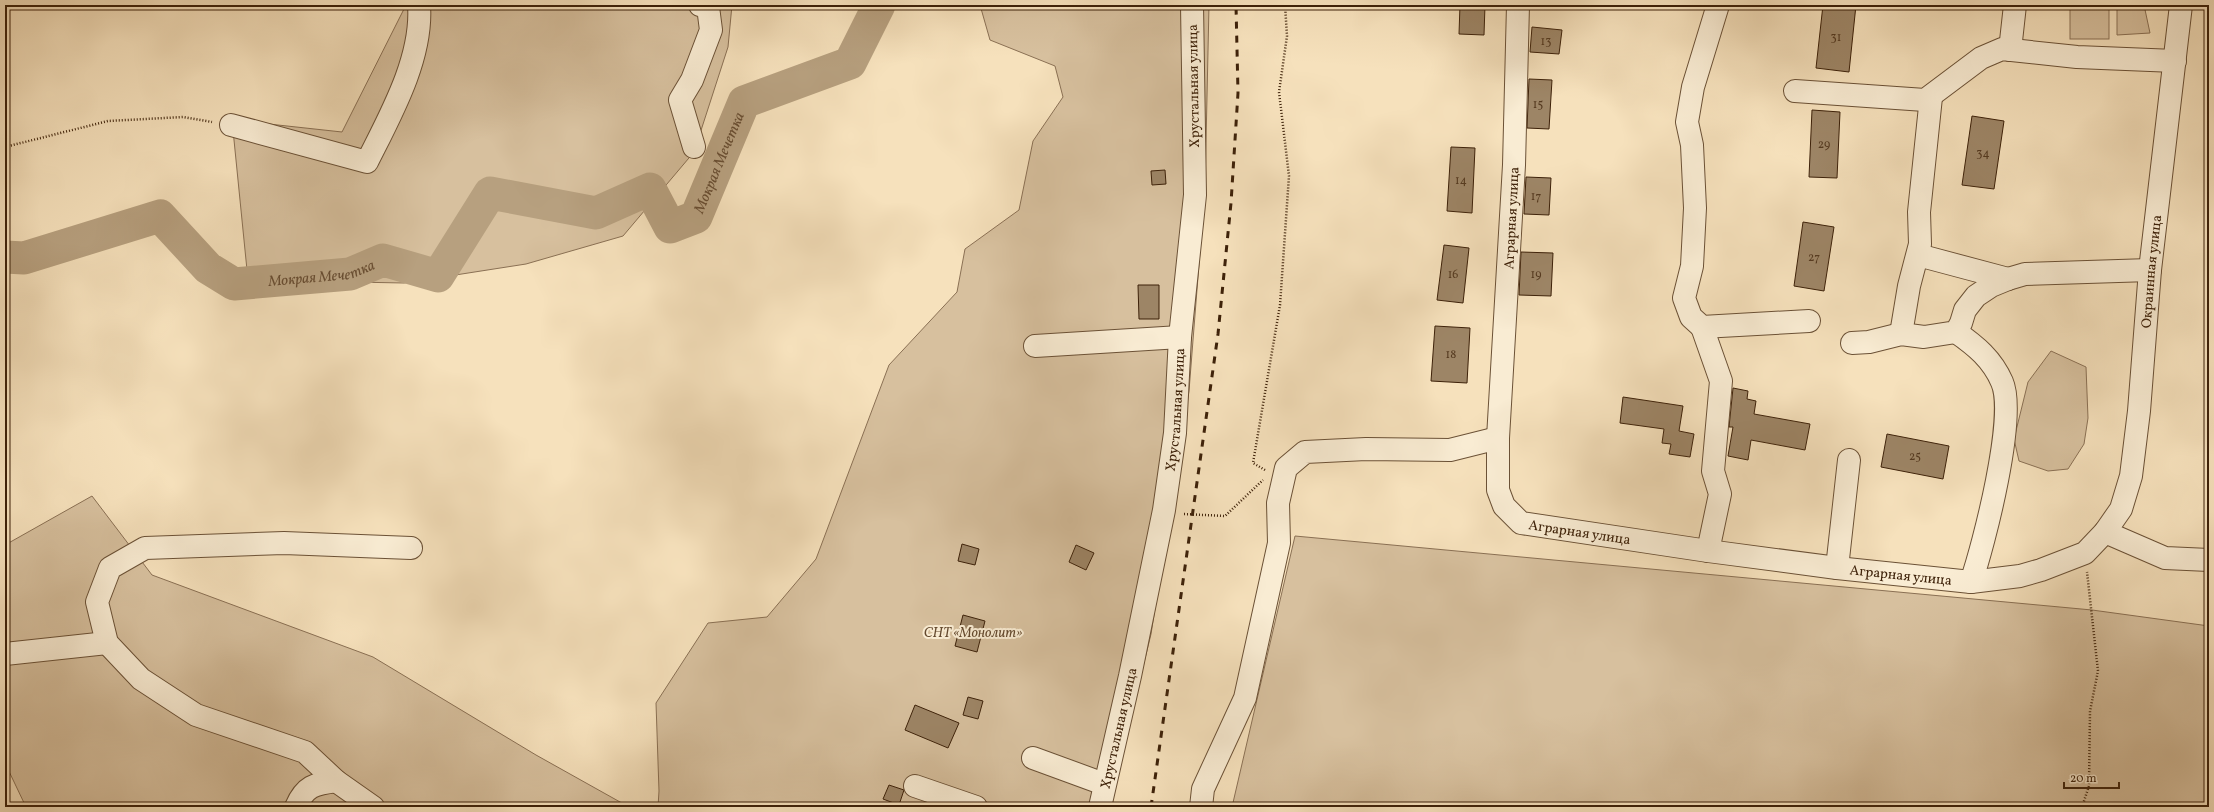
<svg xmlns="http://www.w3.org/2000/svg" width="2214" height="812" font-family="Vollkorn,serif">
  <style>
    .green { fill: #d7c09e; stroke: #8a7054 }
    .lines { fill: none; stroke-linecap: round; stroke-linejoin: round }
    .river { stroke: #b7a07f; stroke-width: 33 }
    .building { fill: #9d8566; stroke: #3d2109 }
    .minor-casing { stroke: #6b5136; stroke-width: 24 }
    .path { stroke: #3d2109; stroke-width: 2.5; stroke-dasharray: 1 2; stroke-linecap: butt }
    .minor { stroke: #f9ecd3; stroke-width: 22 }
    .rail { stroke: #3d2109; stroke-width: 3; stroke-dasharray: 7 7; stroke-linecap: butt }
    .labels { text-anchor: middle; stroke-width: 4; stroke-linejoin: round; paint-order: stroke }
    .number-label { font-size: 12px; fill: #553a20 }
    .street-label { font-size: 14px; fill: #3d2109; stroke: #f9ecd3 }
    .park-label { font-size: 14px; font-style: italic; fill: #64492e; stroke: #f9ecd3 }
    .water-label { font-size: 15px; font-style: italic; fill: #684d32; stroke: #f9ecd3 }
  </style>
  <rect width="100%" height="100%" fill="#f6e1bc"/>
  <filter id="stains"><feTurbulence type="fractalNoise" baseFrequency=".005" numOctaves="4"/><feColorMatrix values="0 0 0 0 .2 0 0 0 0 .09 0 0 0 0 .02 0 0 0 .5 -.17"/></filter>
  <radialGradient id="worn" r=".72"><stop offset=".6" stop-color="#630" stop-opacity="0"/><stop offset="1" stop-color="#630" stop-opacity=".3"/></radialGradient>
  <g class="green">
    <path d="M406,5h326l-4,42 -34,105 -71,84 -97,28 -122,19 -156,-3 -16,-160 110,12z"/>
    <path d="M980,5h229l-4,183 -16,203 -38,243 -42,173h-451l1,-16 -3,-88 52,-80 59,-6 49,-58 73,-194 68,-73 8,-43 54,-39 14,-69 30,-44 -8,-31 -65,-26z"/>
    <rect x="2070" y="5" width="39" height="34"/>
    <path d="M2117,5h27l6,28 -33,2z"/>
    <path d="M2051,351l35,16 2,51 -4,26 -16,25 -20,2 -29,-10 -5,-22 14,-57z"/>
    <path d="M92,496l60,79 221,82 163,98 93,52h-603l-21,-44v-218z"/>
    <path d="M1295,536l797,74 117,16v181h-977z"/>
  </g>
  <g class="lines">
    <path class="river" id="s1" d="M5,257l19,1 136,-42 48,52 26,16 116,-10 33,-14 55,16 52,-83 106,20 54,-24 20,38 26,-10 48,-115 106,-39 29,-58"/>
  </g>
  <g class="building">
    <path d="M1460,5h25l-1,30 -25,-1z"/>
    <path d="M1823,5h33l-7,67 -33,-4z"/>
    <path d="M1532,27l30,3 -3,24 -29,-2z"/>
    <path d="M1529,79l23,1 -3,49 -22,-1z"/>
    <path d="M1812,110l28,2 -3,66 -28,-1z"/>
    <path d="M1972,116l32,5 -10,68 -32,-4z"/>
    <path d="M1451,147l24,1 -3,65 -25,-2z"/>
    <path d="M1165,170l1,14 -14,1 -1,-14z"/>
    <path d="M1526,177l25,1 -2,37 -25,-1z"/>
    <path d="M1803,222l31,5 -10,64 -30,-5z"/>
    <path d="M1444,245l25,3 -6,55 -26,-3z"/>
    <path d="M1521,252l32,1 -2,43 -32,-1z"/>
    <path d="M1138,285h21v34h-20z"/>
    <path d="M1435,326l35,2 -3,55 -36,-2z"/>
    <path d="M1733,388l15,3 -1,8 9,2 -2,13 56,10 -5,26 -54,-10 -3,20 -20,-4 5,-29h-4z"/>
    <path d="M1623,397l60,9 -4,25 15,3 -4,23 -21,-3 2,-10 -9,-1 2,-14 -44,-6z"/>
    <path d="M1887,434l62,12 -6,33 -62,-12z"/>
    <path d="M962,544l17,5 -4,16 -17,-4z"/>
    <path d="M1076,545l18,8 -8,17 -17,-8z"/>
    <path d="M963,615l22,6 -8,31 -22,-6z"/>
    <path d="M968,697l15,4 -5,18 -15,-4z"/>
    <path d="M915,705l44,18 -11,25 -43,-18z"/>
    <path d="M889,785l15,5 -5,15 -16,-6z"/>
  </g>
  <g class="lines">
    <g class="minor-casing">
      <g id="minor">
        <path id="s2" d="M1518,5l-4,160 -16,273v52l6,16 17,17 187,28 129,17 134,14 49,-6 21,-6 44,-17 20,-21 16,-23 10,-33 8,-65 11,-141 31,-265"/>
        <path d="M1718,5l-25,82 -6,35 5,23 3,63 -3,58 -8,32 7,19 11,10 107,-6"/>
        <path d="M2010,50l5,-45"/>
        <path d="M1795,91l130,9 56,-42 21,-9 75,8 98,4"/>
        <path d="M231,125l136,37c23,-46 56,-104 52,-157"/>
        <path d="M694,147l-14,-47 12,-20 19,-50 -3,-23 -8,-2"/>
        <path d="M1918,255l90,24"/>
        <path d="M1702,327l19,54 -8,90 7,23 -12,57"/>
        <path d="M1956,332c20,14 36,27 46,50 15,34 -18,162 -31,200"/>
        <path d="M1901,334l8,-48 11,-42 -1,-32 12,-115"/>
        <path d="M1852,343l17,-1 32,-8 23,3 32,-5 5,-9 4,-13 11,-14 15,-10 17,-7 17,-5 125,-4"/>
        <path d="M1035,346l145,-9"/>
        <path d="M2105,532l60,26 44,2"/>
        <path d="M1837,568l12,-108"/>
        <path d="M5,654l102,-11"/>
        <path d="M1033,758l71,26"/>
        <path d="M915,786l61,21"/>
        <path d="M296,807c9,-21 18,-23 40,-26"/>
        <path d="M373,807l-37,-26 -31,-29 -109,-37 -55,-36 -34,-36 -10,-41 13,-34 35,-20 139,-5 127,5"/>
        <path id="s3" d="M1100,807l30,-131 34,-166 11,-77 5,-96 15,-142 -3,-190"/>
        <path d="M1201,807l2,-18 42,-91 34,-155 -1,-40 8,-35 19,-16 61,-3 84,1 48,-12"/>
      </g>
    </g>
    <g class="path">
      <path d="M5,147l103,-26 75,-4 29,5"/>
      <path d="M1265,470l-12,-7 27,-158 9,-129 -10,-84 8,-56 -2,-31"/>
      <path d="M1184,514l41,2 38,-36"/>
      <path d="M2082,807l7,-21 1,-75 8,-40 -11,-99"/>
    </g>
    <use href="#minor" class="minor"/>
    <path class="rail" d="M1151,807l67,-473 13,-131 7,-110 -2,-88"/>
  </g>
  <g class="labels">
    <g class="number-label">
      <text x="1836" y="41">31</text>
      <text x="1546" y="45">13</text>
      <text x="1538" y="108">15</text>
      <text x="1824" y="148">29</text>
      <text x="1983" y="157">34</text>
      <text x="1461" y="184">14</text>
      <text x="1536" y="200">17</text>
      <text x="1814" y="261">27</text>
      <text x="1453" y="278">16</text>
      <text x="1536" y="278">19</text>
      <text x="1451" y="358">18</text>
      <text x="1915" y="460">25</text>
    </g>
    <g class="street-label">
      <text transform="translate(1193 86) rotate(-91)" y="5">Хрустальная улица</text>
      <text transform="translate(1511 218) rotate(-87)" y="5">Аграрная улица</text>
      <text dy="5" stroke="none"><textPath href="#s2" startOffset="1396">Окраинная улица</textPath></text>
      <text dy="5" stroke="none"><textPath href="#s3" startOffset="405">Хрустальная улица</textPath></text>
      <text dy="5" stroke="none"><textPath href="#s2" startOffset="586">Аграрная улица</textPath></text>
      <text dy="5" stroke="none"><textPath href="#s2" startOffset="910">Аграрная улица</textPath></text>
      <text dy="5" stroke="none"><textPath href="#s3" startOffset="81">Хрустальная улица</textPath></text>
    </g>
    <g class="park-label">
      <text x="973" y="637">СНТ «Монолит»</text>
    </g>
    <g class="water-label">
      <text dy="5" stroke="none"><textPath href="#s1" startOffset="867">Мокрая Мечетка</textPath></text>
      <text dy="5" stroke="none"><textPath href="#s1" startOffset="351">Мокрая Мечетка</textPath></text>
    </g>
  </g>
  <rect width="2214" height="812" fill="none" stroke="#f6e1bc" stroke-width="20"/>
  <rect x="6" y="6" width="2202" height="800" fill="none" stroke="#3d2109" stroke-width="2"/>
  <rect x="10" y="10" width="2194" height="792" fill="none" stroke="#3d2109"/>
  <path d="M2064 782v6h55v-6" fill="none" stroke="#3d2109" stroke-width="2"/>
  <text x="2070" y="782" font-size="12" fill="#3d2109" stroke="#f9ecd3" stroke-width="3" paint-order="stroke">20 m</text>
  <rect width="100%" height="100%" filter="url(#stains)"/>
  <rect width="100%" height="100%" fill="url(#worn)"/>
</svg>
